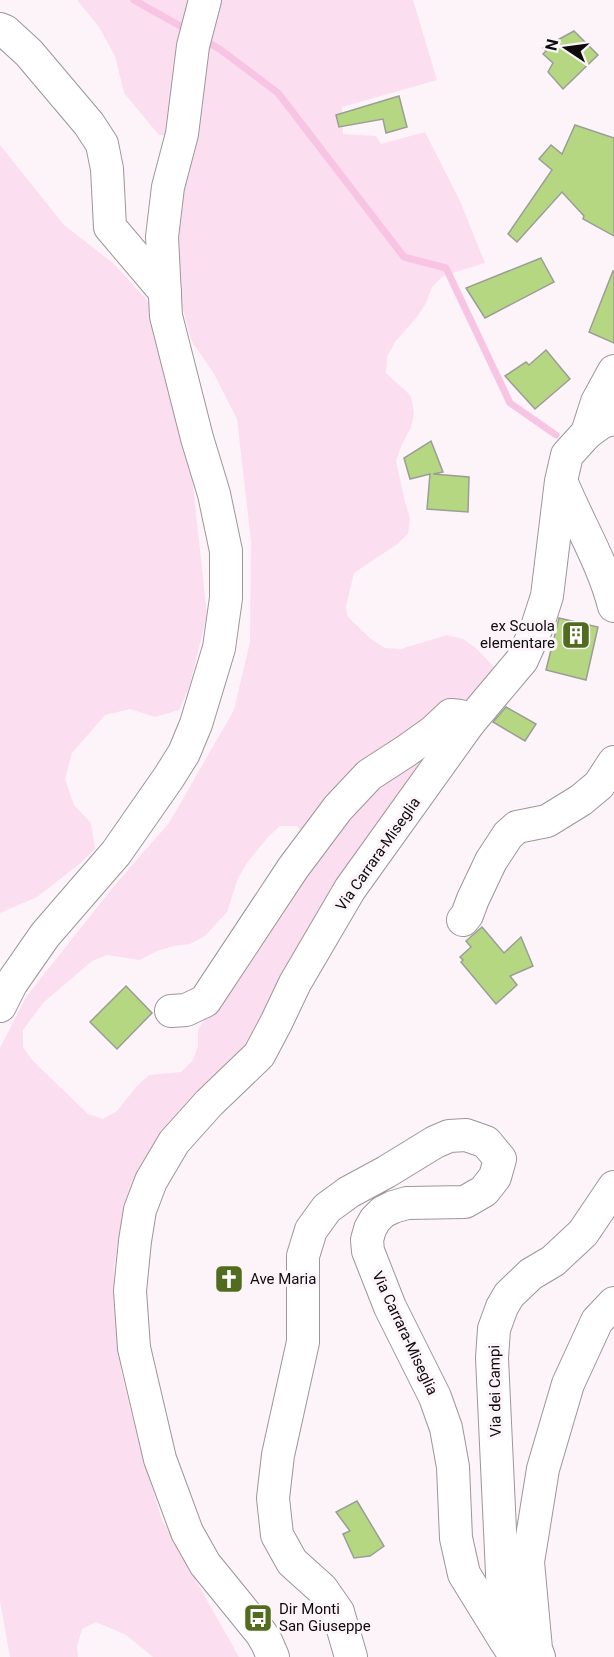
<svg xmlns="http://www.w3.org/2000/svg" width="614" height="1657" font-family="Roboto,sans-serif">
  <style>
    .green { fill: #fbdeef; fill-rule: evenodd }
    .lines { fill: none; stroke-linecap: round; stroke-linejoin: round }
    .stream { stroke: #f7c4e3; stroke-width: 7 }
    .building { fill: #b6d782; stroke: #9a9e96; stroke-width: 1.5 }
    .minor-casing { stroke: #9d959a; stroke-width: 34 }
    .minor { stroke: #fff; stroke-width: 32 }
    .labels { text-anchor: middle; stroke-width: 6; stroke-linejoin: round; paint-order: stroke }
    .poi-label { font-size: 15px; fill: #0e0b0d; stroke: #fdf4f9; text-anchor: start }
    .street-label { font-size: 15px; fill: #0e0b0d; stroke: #fdf4f9 }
  </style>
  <rect width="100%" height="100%" fill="#fdf4f9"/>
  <g class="green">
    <path d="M77,0h121l-26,136 -13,-1 -35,-42 -9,-37 -16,-29z"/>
    <path d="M221,0h192l24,80 -95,27 1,27 33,2 5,8 44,-12 35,69 25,62 -42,13 -11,11 -6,16 -9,14 -22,25 -8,15 -1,16 25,23 3,17 -3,15 -9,16 -6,17 9,41 5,16 -2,16 -12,11 -42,28 -8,33 1,10 24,23 14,9 16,1 46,-14 16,4 13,9 19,20 -27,36 -14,-4 -14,3 -24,27 13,20 -93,144 -89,150 -34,40 -28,26 -42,53 -20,50 -9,53 7,105 19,77 22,72 77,137h-86l-27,-22 -30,-13 -14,7 -5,17 1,11h-68l-10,-56v-553l26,-51 88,-111 55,-63 65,-113 16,-68 1,-101 -14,-122 -24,-47 -21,-30 -12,-43 -1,-68 17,-126zM280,826h17l10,13 -109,191v16l-5,14 -12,12 -32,3 -12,11 -20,25 -14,8 -15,-5 -56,-54 -9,-13v-17l20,-27 49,-42 15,-6 33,5 17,-9 17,-5 16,-2 15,-8 22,-24 11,-34 9,-15 21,-26z"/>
    <path d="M0,145l64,80 49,38 34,37 17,43 22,78 21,194 -18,73 -10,22 -24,7 -25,-8 -25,6 -33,38 -7,26 9,26 17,18 4,26 -18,17 -40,31 -37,16z"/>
  </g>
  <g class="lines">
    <g class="stream">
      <path d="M134,0l55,31"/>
      <path d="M204,40l17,10 57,43 126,164 42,11 64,135 46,32"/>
    </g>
  </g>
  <g class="building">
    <path d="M574,31l24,24 -35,34 -15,-17 5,-9 -10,-9 3,-3 -3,-3z"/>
    <path d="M399,96l8,31 -21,6 -3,-14 -44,8 -3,-12z"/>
    <path d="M575,125l39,13v98l-31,-17 1,-3 -22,-24 -45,50 -9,-8 44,-64 -13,-11 12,-14 11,9z"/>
    <path d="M541,258l13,24 -69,36 -19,-30z"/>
    <path d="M613,271h1v72l-25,-11z"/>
    <path d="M546,350l24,29 -35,30 -30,-33 21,-14 3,3z"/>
    <path d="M431,441l12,31 -10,2 36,3 -1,35 -41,-3 3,-35 -20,5 -6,-21z"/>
    <path d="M559,618l39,9 -12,53 -40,-10z"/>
    <path d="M506,707l30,17 -11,17 -32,-19z"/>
    <path d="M482,927l22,26 17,-16 12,29 -23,10 7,9 -21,19 -35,-42 2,-2 -3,-3 11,-10 -5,-6z"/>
    <path d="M126,986l26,27 -35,36 -27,-27z"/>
    <path d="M357,1501l27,45 -14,10 -16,2 -11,-24 7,-3 -14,-19z"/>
  </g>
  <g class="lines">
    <g class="minor-casing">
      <g id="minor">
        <path d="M0,29l5,2 24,22 60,71 13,20 5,25 3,58 55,65"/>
        <path d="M587,433l10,-31 17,-31"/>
        <path d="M562,483c17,41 41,80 52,123"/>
        <path d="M463,920l4,-5 6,-16 18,-38 17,-26 9,-8 30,-6 34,-21 18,-15 15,-23"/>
        <path d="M0,1006l11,-22 34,-49 71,-82 53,-76 15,-24 12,-29 23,-76 7,-50v-47l-12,-57 -17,-56 -31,-122 -4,-79 6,-50 14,-53 11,-88 12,-46"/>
        <path d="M171,1011l15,-1 19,-9 88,-133 45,-60 31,-33 37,-24 28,-20 17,-16 9,1 9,7"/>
        <path d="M505,1638l-13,-280 2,-29 8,-22 7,-12 22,-21 22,-13 30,-28 31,-46"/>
        <path d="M273,1657l-6,-14 -6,-10 -56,-69 -18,-32 -27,-73 -26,-111 -4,-57 5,-50 5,-31 11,-29 23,-39 35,-39 50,-48 17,-32 19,-40 55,-94 119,-166 53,-63 15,-33 10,-31 14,-115 6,-26 20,-22 15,-11 12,-3"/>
        <path d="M351,1657l-13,-45 -16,-23 -30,-27 -15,-27 -4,-37 5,-43 25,-113v-86l8,-26 16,-22 22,-16 37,-20 49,-30 14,-6 17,-1 20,7 14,17 -5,18 -11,14 -19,11 -58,1 -14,4 -10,5 -8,8 -5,9 -3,11 1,11 22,56 45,90 11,31 7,39 3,71 8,36 42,68 10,15"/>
        <path d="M539,1657l-3,-8 -8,-87 15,-93 25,-85 29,-63 17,-18"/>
      </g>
    </g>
    <use href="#minor" class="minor"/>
  </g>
  <defs>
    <g id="building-square" transform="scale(1.5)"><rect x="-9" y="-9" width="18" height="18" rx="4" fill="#526c1f" stroke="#fdf4f9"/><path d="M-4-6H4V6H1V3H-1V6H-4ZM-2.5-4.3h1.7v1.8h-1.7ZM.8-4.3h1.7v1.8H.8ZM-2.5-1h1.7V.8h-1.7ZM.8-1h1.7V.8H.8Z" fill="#fff"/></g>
    <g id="church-square" transform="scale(1.5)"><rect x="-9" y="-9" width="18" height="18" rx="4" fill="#526c1f" stroke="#fdf4f9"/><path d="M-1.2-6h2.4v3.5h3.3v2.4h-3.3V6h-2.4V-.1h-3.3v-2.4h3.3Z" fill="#fff"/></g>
    <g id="bus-square" transform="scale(1.5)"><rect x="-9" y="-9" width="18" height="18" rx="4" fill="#526c1f" stroke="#fdf4f9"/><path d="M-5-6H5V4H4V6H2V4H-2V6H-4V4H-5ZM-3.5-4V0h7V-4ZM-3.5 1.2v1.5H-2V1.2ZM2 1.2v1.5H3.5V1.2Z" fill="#fff"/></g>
  </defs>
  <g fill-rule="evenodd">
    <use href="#building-square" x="576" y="635"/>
    <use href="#church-square" x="229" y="1279"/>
    <use href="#bus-square" x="258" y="1618"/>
  </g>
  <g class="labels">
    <g class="poi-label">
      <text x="555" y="631" text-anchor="end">ex Scuola<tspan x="555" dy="17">elementare</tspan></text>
      <text x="250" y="1284">Ave Maria</text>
      <text x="279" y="1614">Dir Monti<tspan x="279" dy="17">San Giuseppe</tspan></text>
    </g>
    <g class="street-label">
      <text transform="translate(378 854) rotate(-55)" y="5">Via Carrara-Miseglia</text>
      <text transform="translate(405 1333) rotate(65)" y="5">Via Carrara-Miseglia</text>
      <text transform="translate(495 1391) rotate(-91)" y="5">Via dei Campi</text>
    </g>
  </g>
  <g transform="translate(566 48) rotate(283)" stroke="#fdf4f9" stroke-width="4.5" paint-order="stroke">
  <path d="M0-4.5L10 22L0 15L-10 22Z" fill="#0e0b0d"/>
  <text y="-9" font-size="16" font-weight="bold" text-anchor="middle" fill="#0e0b0d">N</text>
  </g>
</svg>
